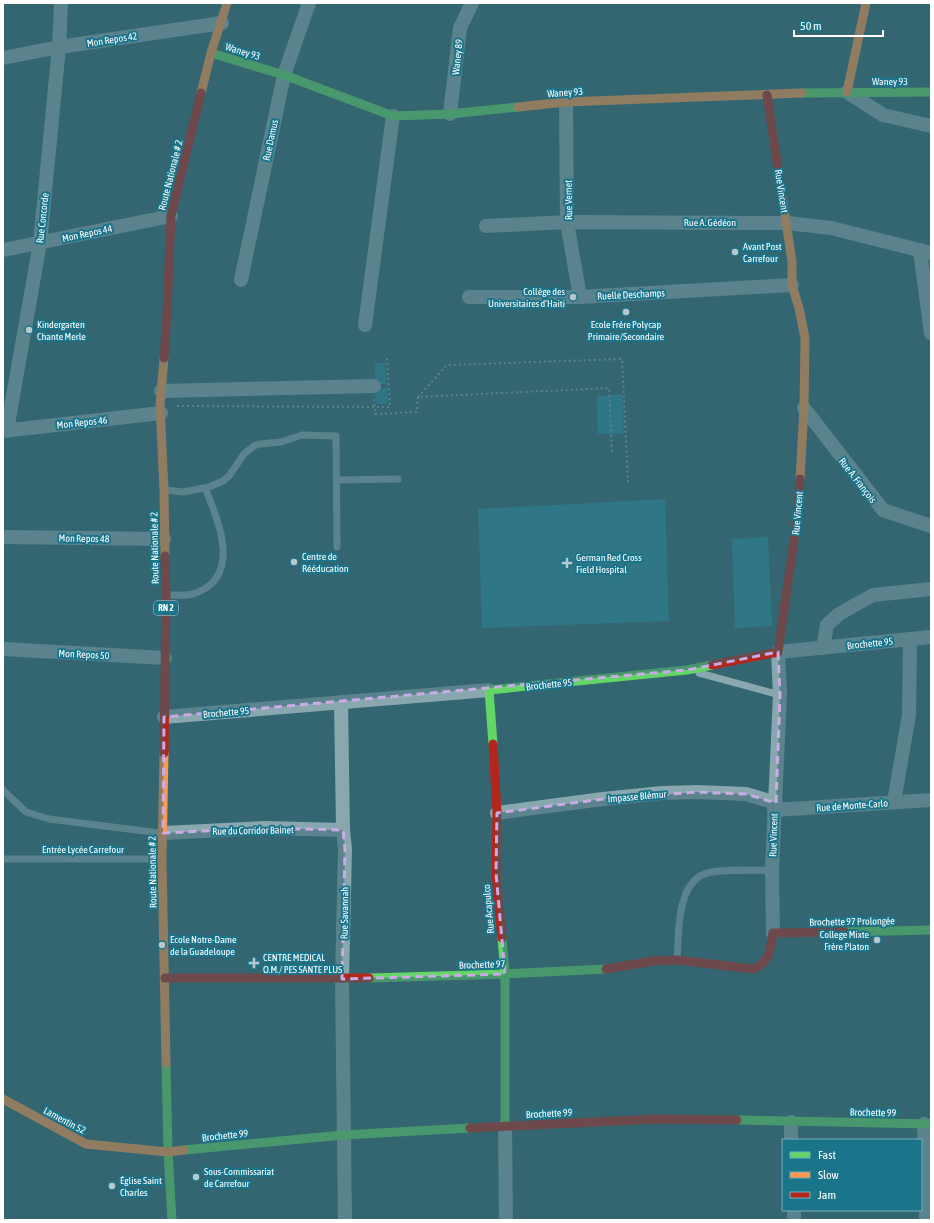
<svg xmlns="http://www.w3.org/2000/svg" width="934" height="1223" font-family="'Asap Condensed',sans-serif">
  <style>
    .garden { fill: url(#garden-furrows) }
    .pitch { fill: #28899f }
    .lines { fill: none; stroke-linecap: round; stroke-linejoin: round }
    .path { stroke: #88a7af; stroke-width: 2; stroke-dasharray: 2 3; stroke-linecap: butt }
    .lane { stroke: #88a7af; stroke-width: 7 }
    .street { stroke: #88a7af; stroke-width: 14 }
    .fast { stroke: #63d668; stroke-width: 9 }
    .slow { stroke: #ff974d; stroke-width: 9 }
    .jam { stroke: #b3261e; stroke-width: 9 }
    .marked { fill: none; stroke: #caabe5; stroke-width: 3; stroke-dasharray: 8 5; stroke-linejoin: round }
    .poi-dot { fill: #b8c9cd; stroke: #1a758b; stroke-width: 1.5 }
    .labels { text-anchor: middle; stroke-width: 4; stroke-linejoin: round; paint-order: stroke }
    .shield { fill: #1a758b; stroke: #bad6dc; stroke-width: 1 }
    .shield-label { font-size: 9px; font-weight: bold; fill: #fff }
    .street-label { font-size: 10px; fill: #fff; stroke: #1a758b }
    .poi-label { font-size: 10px; fill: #fff; stroke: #1a758b; text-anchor: start }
  </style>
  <defs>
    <pattern id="garden-furrows" width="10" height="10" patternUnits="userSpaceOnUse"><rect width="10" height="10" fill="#28899f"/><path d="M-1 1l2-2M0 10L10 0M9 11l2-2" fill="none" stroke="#36717e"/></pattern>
  </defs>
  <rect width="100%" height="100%" fill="#346671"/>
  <g class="garden">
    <path d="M375,363h10l1,21h-11z"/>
    <path d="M387,388l1,16h-12l-1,-15z"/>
  </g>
  <g class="pitch">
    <path d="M622,394l2,40h-26l-1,-38z"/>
    <path d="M665,499l4,122 -187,7 -4,-119z"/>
    <path d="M768,537l4,89 -37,2 -3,-89z"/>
  </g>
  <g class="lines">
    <g class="path">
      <path d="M418,397l29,-32 175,-6 6,124"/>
      <path d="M374,399l1,15 42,-2 1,-15 191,-9 3,64"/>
      <path d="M177,406l213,1 -3,-49"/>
    </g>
    <g class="lane">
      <path d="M337,480l61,-1"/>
      <path d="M167,490l16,2 26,-5 14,-6 6,-5 15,-22 10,-8 6,-2 21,-2 21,-7 34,1 1,111"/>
      <path d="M168,595c7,0 17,1 25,-1 50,-16 26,-72 12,-106"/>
      <path d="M699,673l81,22"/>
      <path d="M3,790l23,22 23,7 111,14"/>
      <path d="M3,859h158"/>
      <path d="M677,959c2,-24 -1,-73 27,-85 15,-6 51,-3 68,-4"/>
    </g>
    <g class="street">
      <path d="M3,58l56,-11 163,-24"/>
      <path d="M847,92l36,23 48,11"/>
      <path d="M566,102l1,120 13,75"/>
      <path d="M450,114l10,-86 12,-25"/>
      <path d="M486,226l81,-4 220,1 44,5 100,25"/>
      <path d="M3,250l168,-34"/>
      <path d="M920,250l11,83"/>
      <path d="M241,280l43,-205 25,-72"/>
      <path d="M469,297h111l212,-12"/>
      <path d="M365,325l28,-209"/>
      <path d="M161,391l213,-5"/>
      <path d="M804,408l79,102 48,16"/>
      <path d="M7,430l33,-187 19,-196 2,-44"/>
      <path d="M3,431l158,-18"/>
      <path d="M3,537l161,2"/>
      <path d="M823,648l4,-23 12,-11 34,-19 58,-6"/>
      <path d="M3,649l162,9"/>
      <path d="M341,702l2,128 2,19 -3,130 3,241"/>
      <path d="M164,717l325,-27"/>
      <path d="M894,802l15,-87 1,-76"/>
      <path d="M774,810l157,-10"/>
      <path d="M497,813l106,-14 59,-6 35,-1 49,2 30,9"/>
      <path d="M163,833l101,-5 79,2"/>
      <path d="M773,933l-1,-63 8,-175 -2,-43 153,-15"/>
      <path d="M791,1122v18"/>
      <path d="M924,1124l2,96"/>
      <path d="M505,1126l1,94"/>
      <path d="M794,1210v10"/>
    </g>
    <g class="fast">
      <path d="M211,53l73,22 109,41 57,-2 68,-7"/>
      <path d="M802,93l129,-1"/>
      <path d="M493,744l-4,-54 198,-20 25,-5"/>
      <path d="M845,932l86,-2"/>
      <path d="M502,938l3,36v152"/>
      <path d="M369,978l136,-4 101,-5"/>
      <path d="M166,1063l2,89 4,68"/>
      <path d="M737,1120l194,4"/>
      <path d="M184,1150l159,-15 127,-7"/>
    </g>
    <g class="slow">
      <path d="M847,92l19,-89"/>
      <path d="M201,93l10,-40 16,-50"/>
      <path d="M518,107l48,-5 236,-9"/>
      <path d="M782,196l10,65v24l7,23 6,30 -1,70 -4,71"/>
      <path d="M164,358l-4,48 4,84 1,66"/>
      <path d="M164,753l-2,106 4,204"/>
      <path d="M3,1099l83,45 82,8 16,-2"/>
    </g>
    <g class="jam">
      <path d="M767,95l15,101"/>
      <path d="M164,358l3,-45 4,-97 30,-123"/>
      <path d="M712,665l66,-13 19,-133 3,-40"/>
      <path d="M493,744l4,69 -1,60 6,65"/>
      <path d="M164,753l2,-158 -1,-39"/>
      <path d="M606,969l47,-8 24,-1 76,9c18,-8 17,-19 20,-36l72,-1"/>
      <path d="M165,978h204"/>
      <path d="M470,1128l185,-9 82,1"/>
    </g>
  </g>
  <path d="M0 0H934V1223H0ZM778,652l2,43 -4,108 -30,-9 -49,-2 -94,7 -106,14 -1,60 9,101 -163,5 3,-130 -2,-19 -79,-2 -101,5 1,-116 523,-47z" fill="#346671" fill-opacity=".55" fill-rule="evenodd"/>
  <path class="marked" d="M778,652l2,43 -4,108 -30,-9 -49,-2 -94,7 -106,14 -1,60 9,101 -163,5 3,-130 -2,-19 -79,-2 -101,5 1,-116 523,-47z"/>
  <g class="poi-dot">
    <circle cx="735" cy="252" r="4"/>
    <circle cx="573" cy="297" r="4"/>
    <circle cx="626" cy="312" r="4"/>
    <circle cx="29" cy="330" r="4"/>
    <circle cx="294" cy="562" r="4"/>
    <path d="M565 557h4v4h4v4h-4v4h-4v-4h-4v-4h4z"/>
    <circle cx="877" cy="940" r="4"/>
    <circle cx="162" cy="945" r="4"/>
    <path d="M252 957h4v4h4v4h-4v4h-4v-4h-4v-4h4z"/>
    <circle cx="196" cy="1177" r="4"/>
    <circle cx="112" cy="1186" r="4"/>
  </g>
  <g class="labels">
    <rect class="shield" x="154" y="601" width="24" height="14" rx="3"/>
    <g class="shield-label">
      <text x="166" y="611">RN 2</text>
    </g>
    <g class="street-label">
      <text transform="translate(112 39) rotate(-9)" y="4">Mon Repos 42</text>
      <text transform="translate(243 51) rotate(17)" y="4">Waney 93</text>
      <text transform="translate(457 57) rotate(-84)" y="4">Waney 89</text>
      <text x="890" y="85">Waney 93</text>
      <text transform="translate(565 92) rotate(-4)" y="4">Waney 93</text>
      <text transform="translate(270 140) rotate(-78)" y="4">Rue Damus</text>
      <text transform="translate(170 175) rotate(-76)" y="4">Route Nationale # 2</text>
      <text transform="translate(782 191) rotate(81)" y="4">Rue Vincent</text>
      <text transform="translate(568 200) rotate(-91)" y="4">Rue Vernet</text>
      <text transform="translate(42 218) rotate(-84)" y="4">Rue Concorde</text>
      <text x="710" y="226">Rue A. Gédéon</text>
      <text transform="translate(87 233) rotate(-12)" y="4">Mon Repos 44</text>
      <text transform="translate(631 294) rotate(-3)" y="4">Ruelle Deschamps</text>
      <text transform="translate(82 422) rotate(-6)" y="4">Mon Repos 46</text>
      <text transform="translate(858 480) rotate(52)" y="4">Rue A. François</text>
      <text transform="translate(797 513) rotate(-85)" y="4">Rue Vincent</text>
      <text transform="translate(84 538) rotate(1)" y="4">Mon Repos 48</text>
      <text transform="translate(154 548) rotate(-91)" y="4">Route Nationale # 2</text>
      <text transform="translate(870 643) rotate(-6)" y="4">Brochette 95</text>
      <text transform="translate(84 654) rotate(3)" y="4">Mon Repos 50</text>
      <text transform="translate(549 684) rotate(-6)" y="4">Brochette 95</text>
      <text transform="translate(226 712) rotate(-5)" y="4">Brochette 95</text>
      <text transform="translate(637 796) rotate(-5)" y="4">Impasse Blémur</text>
      <text transform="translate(852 805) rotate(-4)" y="4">Rue de Monte-Carlo</text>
      <text transform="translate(253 830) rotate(-1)" y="4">Rue du Corridor Bainet</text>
      <text transform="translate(773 835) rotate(-88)" y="4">Rue Vincent</text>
      <text x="83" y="853">Entrée Lycée Carrefour</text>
      <text transform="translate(152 872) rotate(-91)" y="4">Route Nationale # 2</text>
      <text transform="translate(488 909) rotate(-95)" y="4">Rue Acapulco</text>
      <text transform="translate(344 913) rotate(-89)" y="4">Rue Savannah</text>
      <text transform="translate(852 921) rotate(-1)" y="4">Brochette 97 Prolongée</text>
      <text transform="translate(482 964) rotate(-2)" y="4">Brochette 97</text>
      <text transform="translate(873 1112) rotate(1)" y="4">Brochette 99</text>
      <text transform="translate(549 1113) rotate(-3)" y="4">Brochette 99</text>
      <text transform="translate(65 1120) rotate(28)" y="4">Lamentin 52</text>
      <text transform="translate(225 1135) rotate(-6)" y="4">Brochette 99</text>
    </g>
    <g class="poi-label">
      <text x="743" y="250">Avant Post<tspan x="743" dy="12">Carrefour</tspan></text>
      <text x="565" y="295" text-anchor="end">Collège des<tspan x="565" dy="12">Universitaires d’Haiti</tspan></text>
      <text x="37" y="328">Kindergarten<tspan x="37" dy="12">Chante Merle</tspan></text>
      <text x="626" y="328" text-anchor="middle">Ecole Frère Polycap<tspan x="626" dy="12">Primaire/Secondaire</tspan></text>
      <text x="302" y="560">Centre de<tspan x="302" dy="12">Rééducation</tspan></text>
      <text x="576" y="561">German Red Cross<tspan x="576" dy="12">Field Hospital</tspan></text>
      <text x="869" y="938" text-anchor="end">College Mixte<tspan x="869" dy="12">Frère Platon</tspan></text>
      <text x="170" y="943">Ecole Notre-Dame<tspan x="170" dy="12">de la Guadeloupe</tspan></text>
      <text x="263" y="961">CENTRE MEDICAL<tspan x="263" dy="12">O.M./ PES SANTE PLUS</tspan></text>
      <text x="204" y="1175">Sous-Commissariat<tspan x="204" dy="12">de Carrefour</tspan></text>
      <text x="120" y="1184">Église Saint<tspan x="120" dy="12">Charles</tspan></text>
    </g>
  </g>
  <rect width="934" height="1223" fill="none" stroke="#ffffff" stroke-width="8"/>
  <rect x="782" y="1139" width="140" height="72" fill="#1a758b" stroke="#76acb9"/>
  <rect x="790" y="1152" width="20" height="6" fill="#63d668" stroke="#76acb9"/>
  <text x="818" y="1159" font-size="12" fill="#ffffff">Fast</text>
  <rect x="790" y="1172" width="20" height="6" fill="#ff974d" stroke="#76acb9"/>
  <text x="818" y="1179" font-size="12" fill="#ffffff">Slow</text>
  <rect x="790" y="1192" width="20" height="6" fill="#b3261e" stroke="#76acb9"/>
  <text x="818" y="1199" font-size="12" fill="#ffffff">Jam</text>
  <path d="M794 30v6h89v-6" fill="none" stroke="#ffffff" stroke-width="2"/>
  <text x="800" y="30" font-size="12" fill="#ffffff" stroke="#1a758b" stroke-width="3" paint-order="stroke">50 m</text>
</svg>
